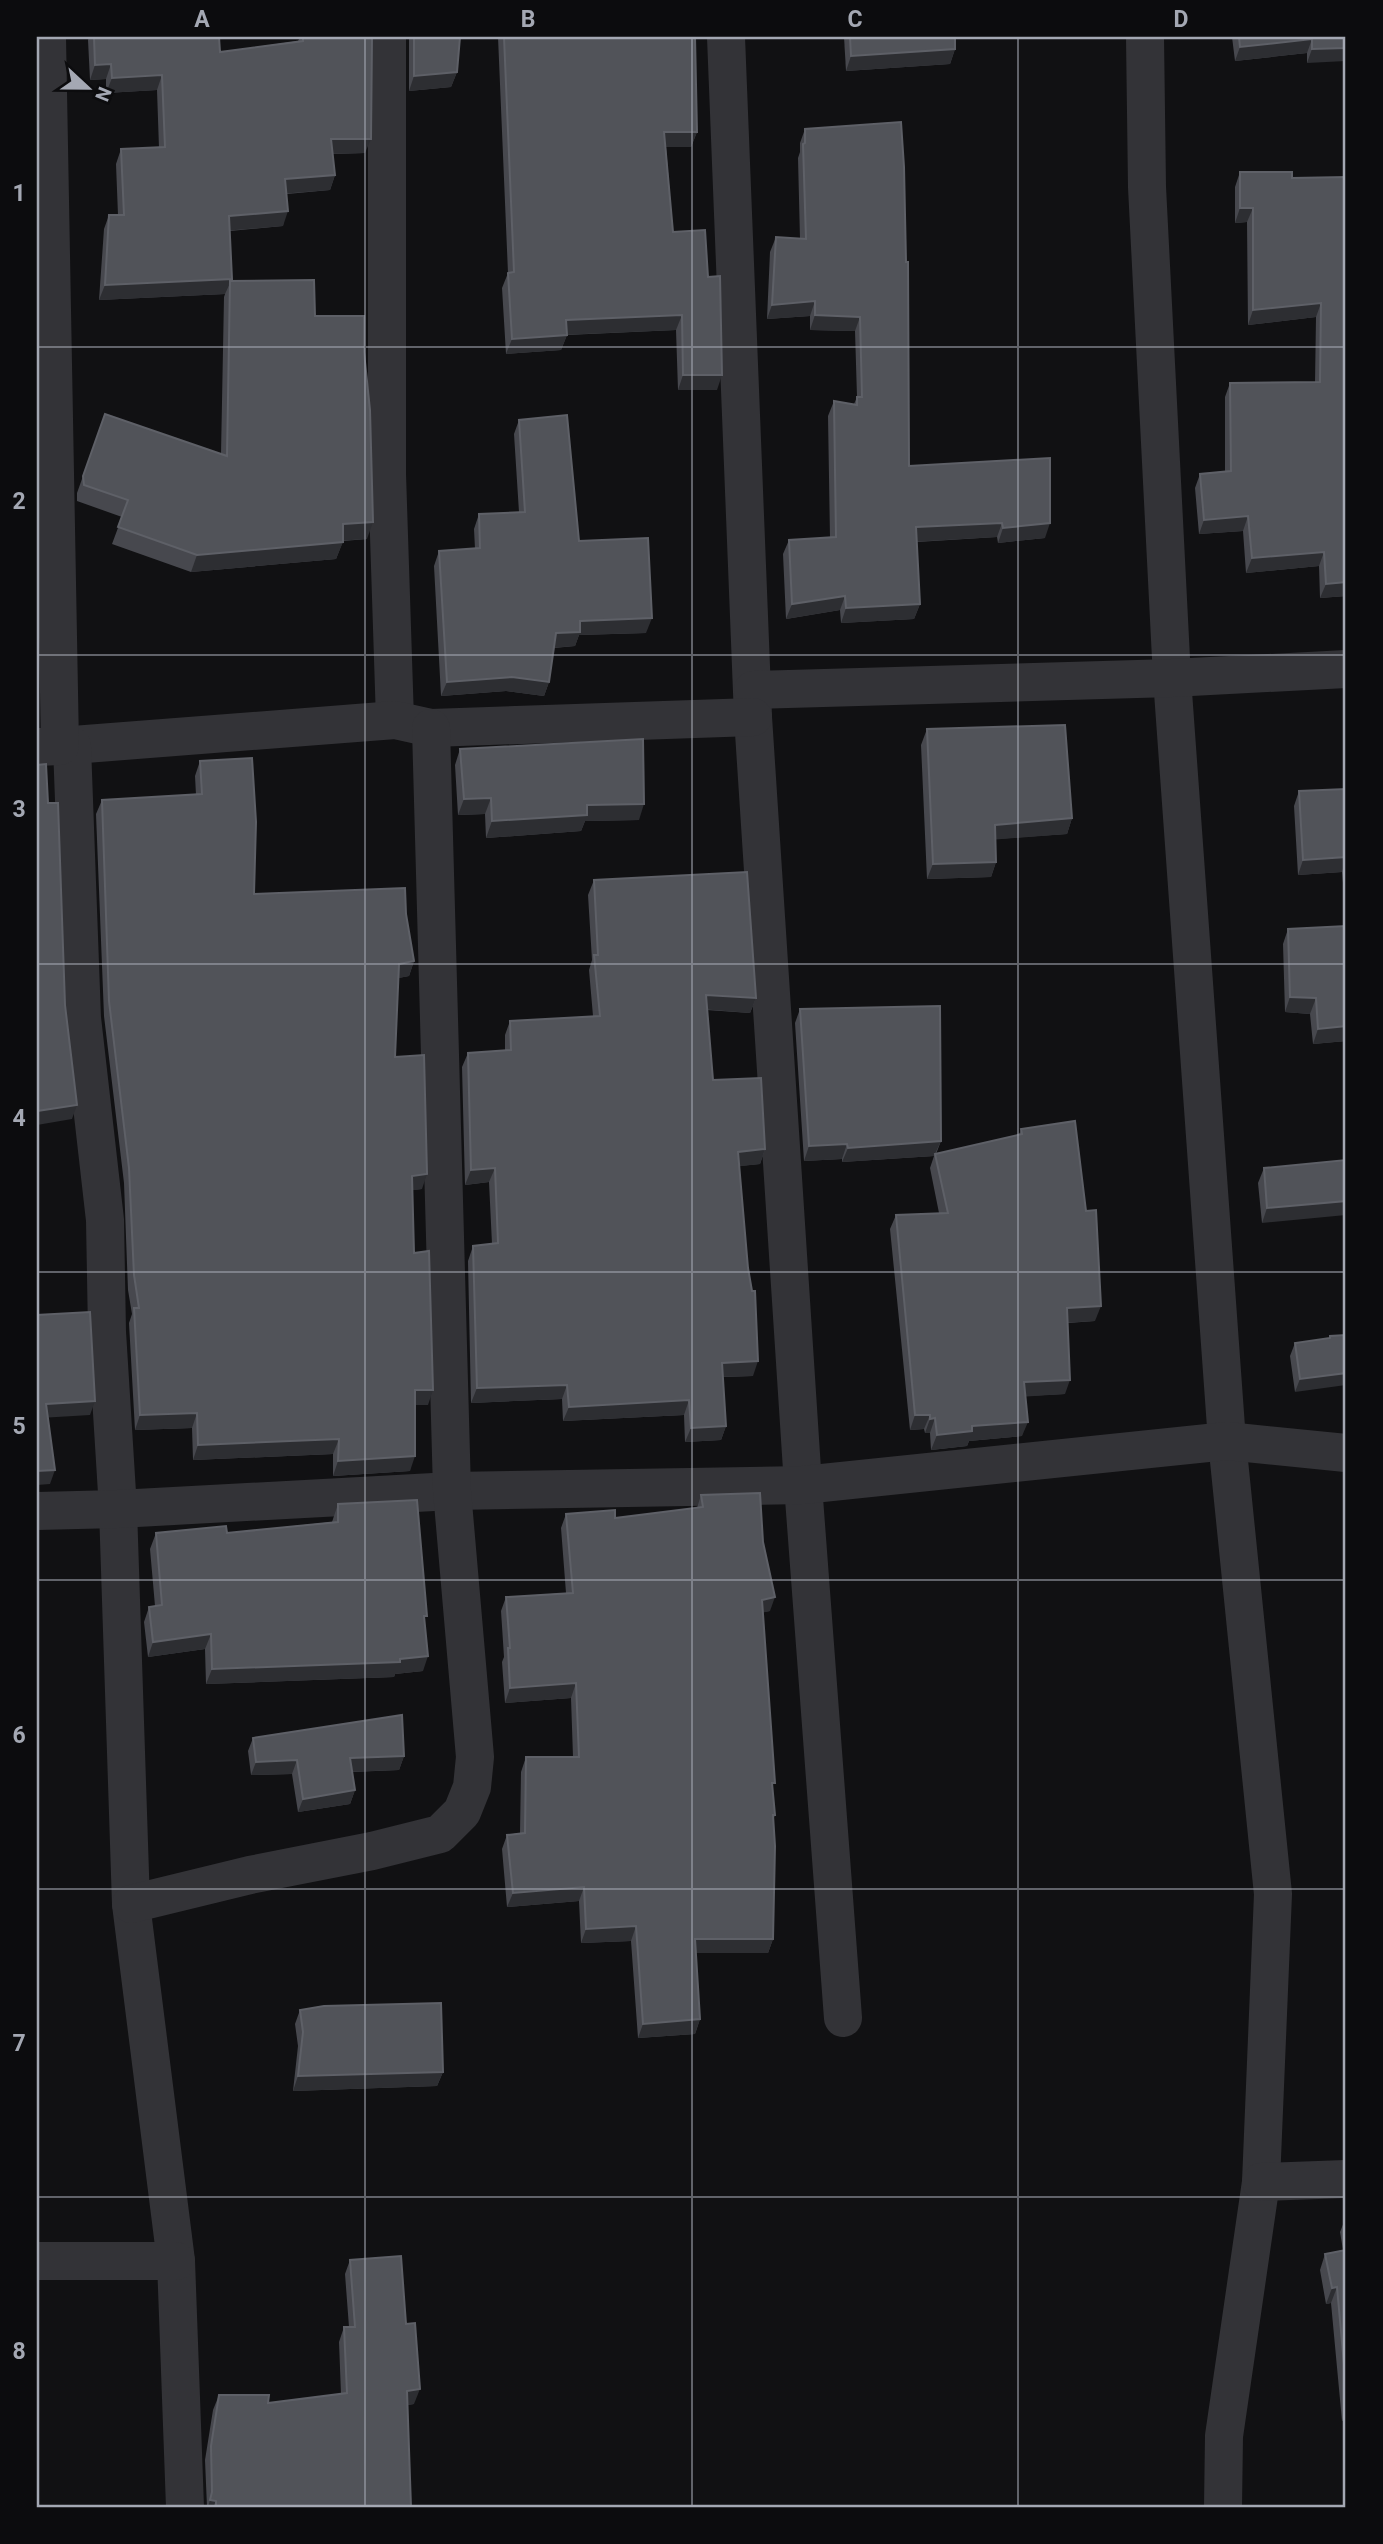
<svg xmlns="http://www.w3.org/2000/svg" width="1383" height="2544" font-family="Roboto,sans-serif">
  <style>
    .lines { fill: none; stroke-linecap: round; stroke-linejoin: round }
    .street { stroke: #333337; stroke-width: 38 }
    .wall { fill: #47484e }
    .shaded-wall { fill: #2d2e32 }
    .building { fill: #515359; stroke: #5e6067; stroke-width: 2 }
    .grid { fill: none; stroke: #a4a8b3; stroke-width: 2; stroke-opacity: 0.55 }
    .neatline { fill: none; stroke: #a4a8b3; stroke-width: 2.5 }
    .grid-label { font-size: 23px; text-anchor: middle; font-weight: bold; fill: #a4a8b3 }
  </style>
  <rect width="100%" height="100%" fill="#111113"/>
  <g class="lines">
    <g class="street">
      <path d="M387,37v437l8,246"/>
      <path d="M726,37l27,680 50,768 40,533"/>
      <path d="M1145,37l2,150 25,491 55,763 46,453 -12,288 -37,254 -1,71"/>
      <path d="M753,690l419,-12 174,-9"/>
      <path d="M60,746l335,-26 36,8 322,-11"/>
      <path d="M72,746l10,272 23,202 2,112 11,177 13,395 45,357 9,246"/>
      <path d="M37,747l23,-1 -13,-709"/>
      <path d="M37,1511l81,-2 334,-18 351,-6 424,-44 119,12"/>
      <path d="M131,1904l119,-29 122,-24 68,-17 22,-22 10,-25 3,-30 -23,-266 -21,-763"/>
      <path d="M1261,2182l85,-3"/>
      <path d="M37,2261h139"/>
    </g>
  </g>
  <g class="wall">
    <path d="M89,37h130l1,15 78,-11 2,-4h72l-7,116 -32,1 2,21 -5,15 -43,4 -4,32 -53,5 1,50 84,35 52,223 -24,2 -7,18 -145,13 -79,-28 10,-27 -45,-16v-8l28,-79 116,40 3,-157 1,-3 -126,6 5,-71 5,-14h9l-2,-51 5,-15 38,-1 -2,-58 -51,3v-14l-16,1 -2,-40z"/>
    <path d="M409,37h51l-3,35 -6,15 -42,4z"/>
    <path d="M498,37h197l2,95 -6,15h-25l7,85 35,45 9,113h-39l-2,-60 -109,5 -6,15 -55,4 -4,-66 6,-15z"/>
    <path d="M844,37h111v12l-5,15 -104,7z"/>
    <path d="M1232,37h114l-39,26v-10l-72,8z"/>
    <path d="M805,129l104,337 136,72 -47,5 -1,-6 -80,5 3,62 -6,15 -73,4 -1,-13 -54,9 -3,-65 6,-14 41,-2 -2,-122 6,-15 20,3 3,-7 -2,-66 -45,-1v-14l-43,3 3,-67 6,-15 24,2 -2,-81 2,-6v-9z"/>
    <path d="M1240,172l52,6 54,-1v419l-26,2 -1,-32 -73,7 -3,-42 -44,3 -4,-46 5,-14 25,-3v-74l5,-14h85l1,-66 -68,8 -1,-103 -12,1v-36z"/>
    <path d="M519,420l60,121 67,92 -67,2 -4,11 -21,2 -5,34 -5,14 -38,-5 -65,5 -7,-130 5,-15 36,-2 -1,-20 5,-15 40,-2 -5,-78z"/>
    <path d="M927,729l145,89 -5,16 -72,5 1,23 -5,15 -64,2 -6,-134z"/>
    <path d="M460,749l179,71 -54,1 -4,10 -95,7 -1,-24 -27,1 -3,-50z"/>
    <path d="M200,761l54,133 152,20 8,47 -5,15 -11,2 -3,79 27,132 -10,1 2,63 14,152h-13l-5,66 -77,5v-22l-140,6 -1,-32 -57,2 -6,-107 3,-9 -4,-24 -4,-107 -20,-167 -8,-202 6,-14 94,-5 -1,-19z"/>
    <path d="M1346,789v126l-4,-43 -44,3 -4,-69 5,-15z"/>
    <path d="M594,880l162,118 -6,15 -43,-3 6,70 52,69 -5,15 -21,2 14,210 -30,1 3,49 -5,14 -36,2 -1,-27 -121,6 -1,-22 -91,4 -3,-142 5,-15 19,-2 -3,-62 -24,3 -3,-118 6,-14 37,-2v-16l5,-14 83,-5 -4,-46 3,-10 -4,-65z"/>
    <path d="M1288,929l58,112 -33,3 -3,-30 -25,-2 -2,-68z"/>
    <path d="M800,1009l141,132 -5,13 83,-19 2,-6 74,192 -27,2 -3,71 -40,2 -3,40 -53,5 -2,5 -36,4 -1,-17h-5l-1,-4 -14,1 -20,-201 6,-14 43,-2 -9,-45 4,-12 -92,6v-3l-38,2 -9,-138z"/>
    <path d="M1346,1160l-84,63 -4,-40 6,-15z"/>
    <path d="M1346,1335l-51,57 -5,-36 5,-13 34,-5 1,-2z"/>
    <path d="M701,1495l62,47 7,69 -7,1 9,178 3,25 -2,5v119l-5,14h-72l4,66 -5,15 -57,4 -7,-97 -50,2 -2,-42 -72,6 -5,-58 5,-14 13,-2 1,-61 5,-15h47l-2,-59 -66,5 -3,-41 2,-5 -3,-46 5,-14 60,-4 -5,-65 5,-14 49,4 82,-10z"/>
    <path d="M338,1504l86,120 -1,47 -28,3 -1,3 -188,7 -1,-35 -57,8 -4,-35 5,-15 6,-1 -5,-57 6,-16h71l105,-11z"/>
    <path d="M253,1738l151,18 -5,14 -47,2 3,18 -5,14 -52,8 -6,-38 -41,1 -3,-24z"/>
    <path d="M300,2010l143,62 -6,14 -144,5 5,-45 -3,-22z"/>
    <path d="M1346,2217v203l-4,1 -11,-118 -5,1 -6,-34 5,-16 18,-4 -3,-18z"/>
    <path d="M350,2260l56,64 8,80 -7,1 4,102h-204l-2,-47 8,-50 6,-15 49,8 73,-9 -2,-52 5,-15h5l-4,-53z"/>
  </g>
  <g class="shaded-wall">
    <path d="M1312,39l-5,14 -72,8 5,-14z"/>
    <path d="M1346,48v13l-39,2 5,-14z"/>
    <path d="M955,49l-5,15 -104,7 5,-15z"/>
    <path d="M111,64l-5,15 -16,1 5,-15z"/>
    <path d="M457,72l-6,15 -42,4 5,-15z"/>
    <path d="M162,75l-5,15 -51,3 6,-15z"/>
    <path d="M664,132h33l-6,15h-32z"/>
    <path d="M331,139h40l-6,14 -39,1z"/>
    <path d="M335,175l-5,15 -50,4 5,-15z"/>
    <path d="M1240,208h13l-6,14 -12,1z"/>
    <path d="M288,211l-5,15 -59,5 5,-15z"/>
    <path d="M232,279l-7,15 -126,6 6,-15z"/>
    <path d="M815,301l-5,15 -43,3 5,-14z"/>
    <path d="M1321,303l-5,14 -68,8 5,-15z"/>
    <path d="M682,315l-6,15 -115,5 5,-15z"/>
    <path d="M815,315l45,2 -5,14 -45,-1z"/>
    <path d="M567,335l-6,15 -55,4 6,-15z"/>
    <path d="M683,375h39l-5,15h-39z"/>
    <path d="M1248,516l-5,15 -44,3 5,-14z"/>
    <path d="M373,522l-6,17 -31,2 7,-17z"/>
    <path d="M1002,523l-5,14 -86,5 5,-15z"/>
    <path d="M1050,523l-5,15 -47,5 5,-15z"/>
    <path d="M343,542l-7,17 -145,13 6,-17z"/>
    <path d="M1324,552l-5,14 -73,7 6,-15z"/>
    <path d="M1346,582v14l-26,2 6,-14z"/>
    <path d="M845,596l-5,14 -54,9 6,-15z"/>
    <path d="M920,604l-6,15 -73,4 5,-15z"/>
    <path d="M652,618l-6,15 -67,2 -4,11 -24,2 5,-15 24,-12z"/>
    <path d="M512,677l37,5 -5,14 -38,-5 -65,5 6,-14z"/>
    <path d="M491,798l-6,16 -27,1 6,-16z"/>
    <path d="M644,804l-5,16 -54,1 -4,10 -95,7 6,-17 95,-16z"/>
    <path d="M1072,818l-5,16 -78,6 6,-15z"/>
    <path d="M1346,857l-4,15 -44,3 5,-15z"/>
    <path d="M996,862l-5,15 -64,2 6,-15z"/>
    <path d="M414,961l-5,15 -15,3 5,-15z"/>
    <path d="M706,995l50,3 -6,15 -49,-4z"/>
    <path d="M1290,997l26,1 -6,16 -25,-2z"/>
    <path d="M1346,1026v15l-33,3 5,-15z"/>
    <path d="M77,1105l-5,14 -35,6v-14z"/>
    <path d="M941,1141l-7,15 -92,6 6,-14z"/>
    <path d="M847,1144l-5,15 -38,2 5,-15z"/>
    <path d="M765,1149l-5,15 -27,3 5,-15z"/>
    <path d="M495,1168l-6,14 -24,3 6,-15z"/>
    <path d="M427,1174l-5,15 -16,2 6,-15z"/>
    <path d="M1346,1201v14l-84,8 5,-15z"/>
    <path d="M1101,1306l-6,15 -33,2 5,-15z"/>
    <path d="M758,1361l-5,15 -36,1 5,-14z"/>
    <path d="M1346,1373v12l-51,7 5,-13z"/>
    <path d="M1070,1380l-5,14 -46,3 5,-15z"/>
    <path d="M567,1385l-5,14 -91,4 6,-15z"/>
    <path d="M415,1390h18l-5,15h-18z"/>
    <path d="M689,1400l-5,15 -121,6 6,-14z"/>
    <path d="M95,1401l-5,14 -50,3 6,-14z"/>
    <path d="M197,1413l-5,15 -57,2 5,-15z"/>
    <path d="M915,1415h15l-6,14 -14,1z"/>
    <path d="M935,1418l-5,15h-5l5,-14z"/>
    <path d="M1028,1422l-6,14 -53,5 -2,5 -36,4 6,-15 35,-9z"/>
    <path d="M726,1426l-5,14 -36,2 6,-14z"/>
    <path d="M339,1439l-6,15 -140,6 5,-15z"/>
    <path d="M415,1456l-5,15 -77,5 5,-15z"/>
    <path d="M55,1470l-5,14 -13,1v-14z"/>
    <path d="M775,1597l-5,14 -13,3 5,-14z"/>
    <path d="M211,1634l-6,15 -57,8 5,-15z"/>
    <path d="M428,1656l-5,15 -28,3 -1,3 -188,7 6,-15 188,-10z"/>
    <path d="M576,1683l-5,15 -66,5 5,-15z"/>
    <path d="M404,1756l-5,14 -54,2 5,-14z"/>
    <path d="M297,1760l-5,14 -41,1 5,-13z"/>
    <path d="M355,1790l-5,14 -52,8 5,-13z"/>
    <path d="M584,1887l-5,14 -72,6 6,-14z"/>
    <path d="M636,1926l-5,15 -50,2 5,-14z"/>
    <path d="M695,1939h78l-5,14h-78z"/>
    <path d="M700,2019l-5,15 -57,4 5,-14z"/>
    <path d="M443,2072l-6,14 -144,5 5,-15z"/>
    <path d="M1337,2287l-6,16 -5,1 6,-16z"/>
    <path d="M420,2389l-6,15 -13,2 6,-15z"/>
    <path d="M1346,2409v11l-4,1z"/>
    <path d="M210,2500l6,1 -3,6h-5z"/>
  </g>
  <g class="building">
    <path d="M94,37h125l1,15 83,-11v-4h69l-1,102h-40l4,36 -50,4 3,32 -59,5 3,63 -127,6 4,-70h15l-3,-66 44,-2 -3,-72 -50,3 -1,-14 -16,1z"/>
    <path d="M414,37h46l-3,35 -43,4z"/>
    <path d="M504,37h191l2,95h-33l9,100 32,-2 3,47 12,-1 2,99h-39l-1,-60 -116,5 1,15 -55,4 -4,-66 6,-1z"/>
    <path d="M850,37h105v12l-104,7z"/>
    <path d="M1239,37h107v11l-34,1v-10l-72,8z"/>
    <path d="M901,122l3,45 2,95h2l1,204 141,-8v65l-47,5 -1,-5 -86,4 4,77 -74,4 -1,-12 -53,8 -3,-64 47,-3 -2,-136 23,4v-8h5l-2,-80 -45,-2v-14l-43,4 4,-68 30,2 -3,-95 2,-1v-14z"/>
    <path d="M1240,172h52v6l54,-1v405l-20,2 -2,-32 -72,6 -4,-42 -44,4 -4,-46 31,-3 -1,-88 90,-1 1,-79 -68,7v-102h-13z"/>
    <path d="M314,280l1,36h49v36l6,58 3,112 -30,2v18l-146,13 -79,-28 10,-27 -44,-15 -1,-9 22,-62 122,42 3,-175z"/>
    <path d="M567,415l12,126 69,-3 4,80 -72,3v11l-24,1 -7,49 -37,-5 -65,5 -8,-131 41,-3 -1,-34 46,-2 -6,-92z"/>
    <path d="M1065,725l7,93 -77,7 1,37 -63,2 -6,-135z"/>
    <path d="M643,739l1,65 -57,1v10l-95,6 -1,-23 -27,1 -4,-50z"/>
    <path d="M252,758l4,64 -2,72 151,-6 1,26 8,47 -15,3 -4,93 29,-2 3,119 -15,2 2,77 15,-2 4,139h-18v66l-77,5 1,-22 -141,6 -1,-32 -57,2 -6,-107h5l-5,-33 -5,-107 -20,-167 -7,-201 100,-6 -2,-33z"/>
    <path d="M46,764l2,39h10l7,202 12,100 -40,6v-346z"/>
    <path d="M1346,789v68l-43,3 -4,-69z"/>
    <path d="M747,872l9,126 -50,-3 7,85 48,-2 4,71 -27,3 10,116 4,23h3l3,70 -36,2 4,63 -35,2 -2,-28 -120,7 -2,-22 -90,3 -4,-142 25,-3 -3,-75 -24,2 -3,-117 43,-3 -1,-29 90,-5 -6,-61h4l-4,-75z"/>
    <path d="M1346,926v100l-28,3 -2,-31 -26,-1 -2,-68z"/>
    <path d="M940,1006l1,135 -93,7 -1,-4 -38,2 -9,-137z"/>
    <path d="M1075,1121l11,90 10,-1 5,96 -34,2 3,72 -46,2 4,40 -56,4v5l-35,4 -2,-17 -5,1v-4h-15l-19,-200 52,-2 -13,-59 87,-20 -1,-5z"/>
    <path d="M1346,1160v41l-79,7 -3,-40z"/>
    <path d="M90,1312l5,89 -49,3 9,66 -18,1v-156z"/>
    <path d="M1346,1335v38l-46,6 -5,-36 35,-5v-2z"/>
    <path d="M760,1493l3,49 12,55 -13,3 13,183h-3l3,32h-2l2,31 -2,93h-78l5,80 -57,5 -7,-98 -50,3 -2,-42 -71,6 -6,-58 18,-2 1,-76h53l-3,-74 -66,5 -2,-40h2l-4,-51 67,-4 -7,-79 49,-4v8l88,-11 -2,-12z"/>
    <path d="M417,1500l10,116h-3l4,40 -28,3v3l-188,7 -1,-35 -58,8 -4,-35 13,-2 -6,-72 70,-7 1,7 111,-11v-18z"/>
    <path d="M402,1715l2,41 -54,2 5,32 -52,9 -6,-39 -41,2 -3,-24z"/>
    <path d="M441,2003l2,69 -145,4 5,-44 -3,-22 24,-4z"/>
    <path d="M1346,2250v137l-9,-100 -5,1 -7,-34z"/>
    <path d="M401,2256l5,68 9,-1 5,66 -13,2 4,116h-195v-6l-6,-1 2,-8 -1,-46 8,-51h50l-1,8 79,-10 -3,-66h11l-5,-67z"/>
  </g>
  <path class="grid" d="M365,37v2470M692,37v2470M1018,37v2470M37,347h1309M37,655h1309M37,964h1309M37,1272h1309M37,1580h1309M37,1889h1309M37,2197h1309"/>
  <rect width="1383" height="2544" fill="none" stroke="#0c0c0e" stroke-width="77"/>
  <g transform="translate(88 88) rotate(112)" stroke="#0c0c0e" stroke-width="5" paint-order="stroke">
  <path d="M0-5L12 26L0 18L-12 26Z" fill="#a4a8b3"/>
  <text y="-10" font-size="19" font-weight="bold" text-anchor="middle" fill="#a4a8b3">N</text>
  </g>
  <rect x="38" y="38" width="1306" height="2468" class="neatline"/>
  <g class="grid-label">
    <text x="202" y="27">A</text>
    <text x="528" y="27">B</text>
    <text x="855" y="27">C</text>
    <text x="1181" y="27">D</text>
    <text x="19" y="201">1</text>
    <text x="19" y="509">2</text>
    <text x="19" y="817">3</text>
    <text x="19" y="1126">4</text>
    <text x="19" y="1434">5</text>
    <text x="19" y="1743">6</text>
    <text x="19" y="2051">7</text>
    <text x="19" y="2359">8</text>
  </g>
</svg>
